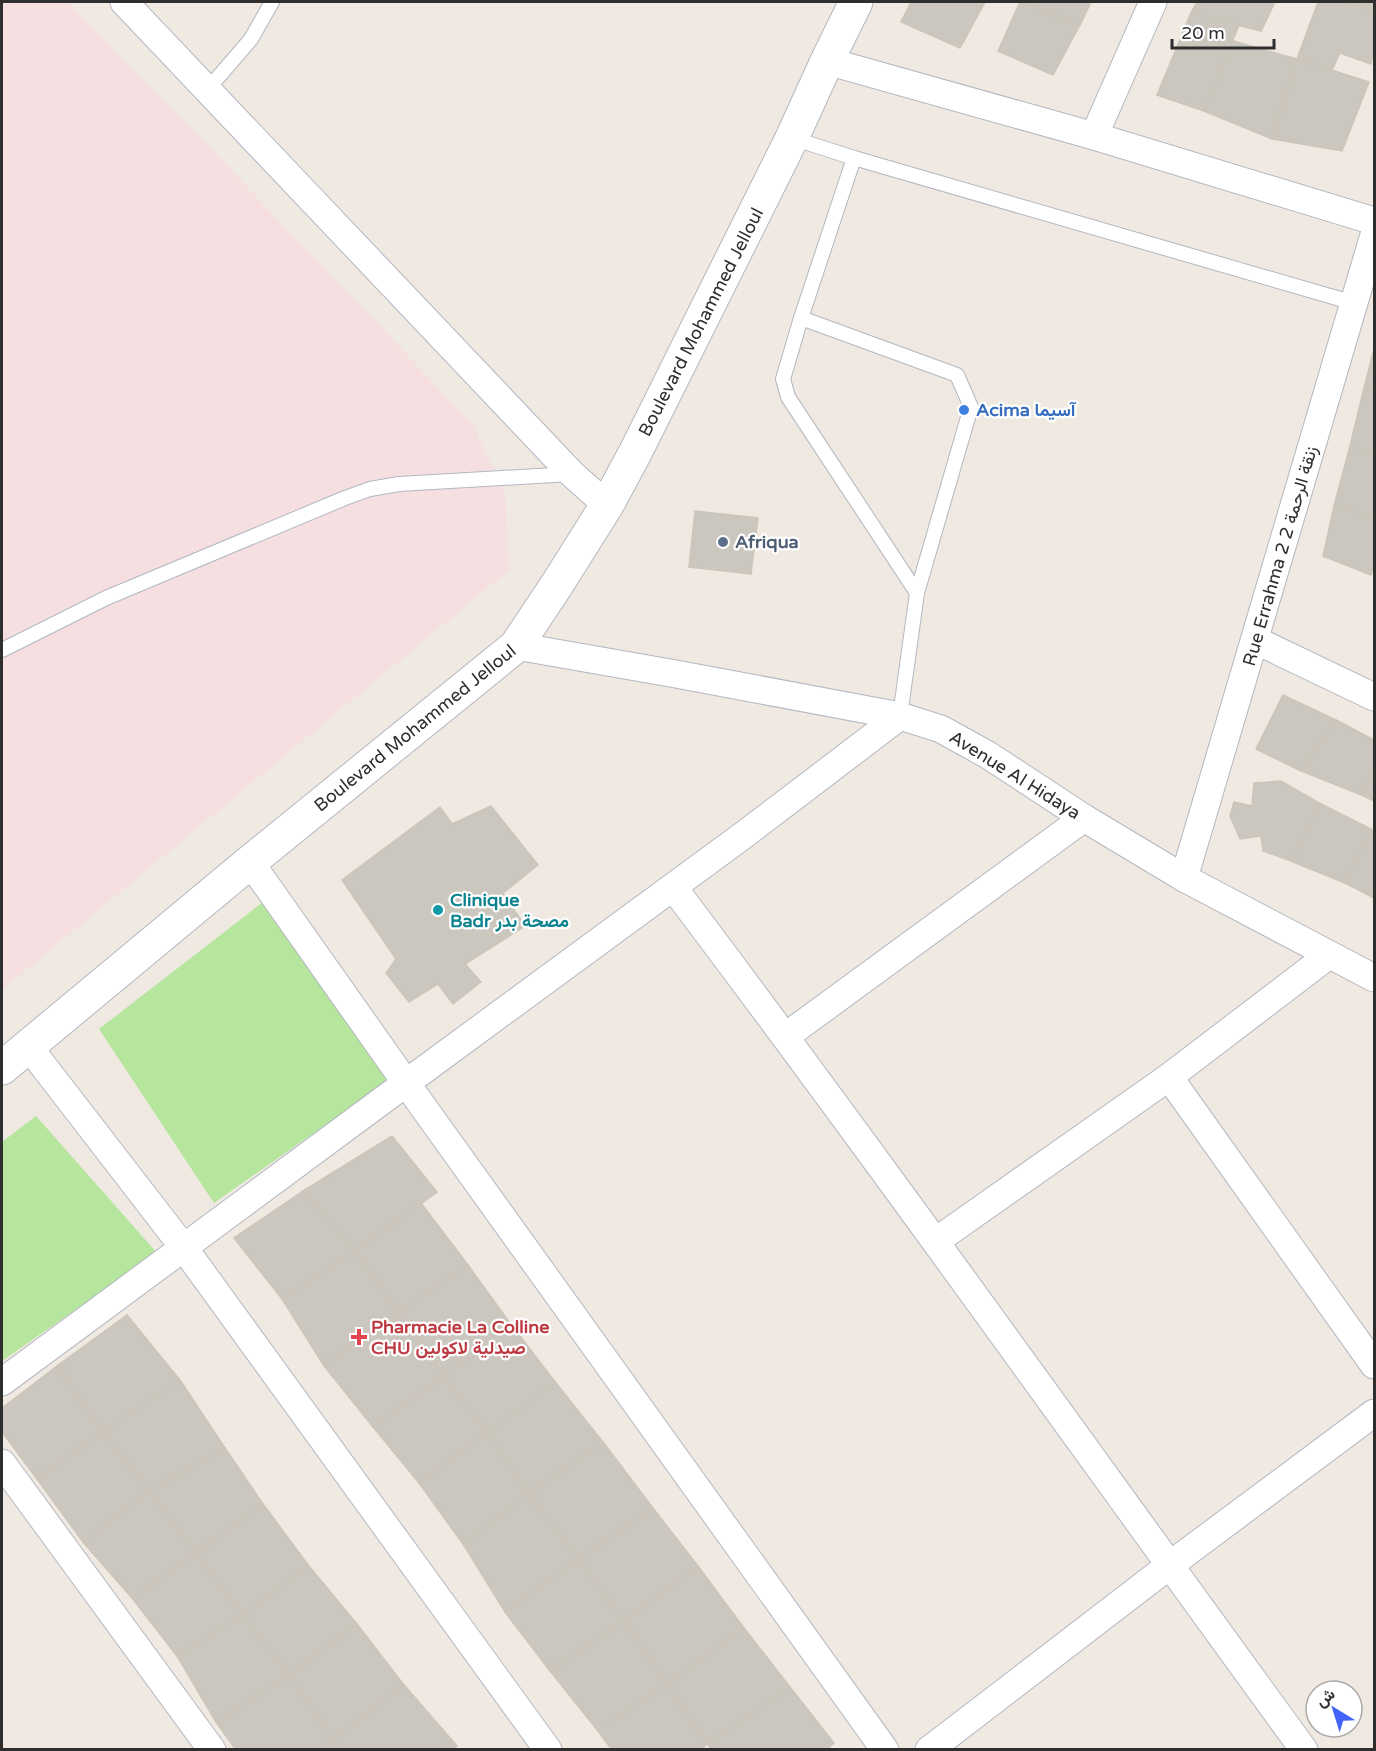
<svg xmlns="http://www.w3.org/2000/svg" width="1376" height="1751" font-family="'Varela Round',Vazirmatn,sans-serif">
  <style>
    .medical { fill: #f5dfe0 }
    .green { fill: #b6e59e }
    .building { fill: #cbc7bf; stroke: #cbc5ba; stroke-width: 1.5 }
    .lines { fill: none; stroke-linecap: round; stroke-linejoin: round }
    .service-casing { stroke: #b4b7c1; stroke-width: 16 }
    .minor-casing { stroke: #b4b7c1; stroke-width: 29 }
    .tertiary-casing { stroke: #b4b7c1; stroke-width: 35 }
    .service { stroke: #fff; stroke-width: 14 }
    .minor { stroke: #fff; stroke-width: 27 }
    .tertiary { stroke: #fff; stroke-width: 33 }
    .shop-dot { fill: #3f7fe0; stroke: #fff; stroke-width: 2 }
    .service-dot { fill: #5c6f8a; stroke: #fff; stroke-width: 2 }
    .culture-dot { fill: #0f9aa8; stroke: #fff; stroke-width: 2 }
    .health-dot { fill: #e0444e; stroke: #fff; stroke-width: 2 }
    .labels { text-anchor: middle; stroke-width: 4.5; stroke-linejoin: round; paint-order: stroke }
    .street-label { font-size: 18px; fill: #2e2e2e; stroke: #fff }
    .shop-label { font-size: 18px; font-weight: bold; fill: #366cbe; stroke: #fff; text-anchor: start }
    .service-label { font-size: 18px; font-weight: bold; fill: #4e5e75; stroke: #fff; text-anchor: start }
    .culture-label { font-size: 18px; font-weight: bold; fill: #0d838f; stroke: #fff; text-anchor: start }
    .health-label { font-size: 18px; font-weight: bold; fill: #be3a42; stroke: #fff; text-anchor: start }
  </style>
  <rect width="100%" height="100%" fill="#efe9e1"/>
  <path class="medical" d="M2,2h65l142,145 263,276 33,70 4,77 -507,420z"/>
  <g class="green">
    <path d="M263,902l125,179 -174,122 -115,-174z"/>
    <path d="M36,1116l121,137 -155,108v-219z"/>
  </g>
  <g class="building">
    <path d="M911,2h74l-25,46 -59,-26z"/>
    <path d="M1020,2l60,23 -27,50 -55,-24z"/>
    <path d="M1024,2h67l-11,23z"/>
    <path d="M1197,2h78l-14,29 -70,-18z"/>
    <path d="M1318,2h29l27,9v40l-3,13 -31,-11 -8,17 -35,-11z"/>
    <path d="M1347,2h27v9z"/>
    <path d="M1191,13l48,12 -35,86 -47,-16z"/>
    <path d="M1233,41l64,18 -25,80 -68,-28z"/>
    <path d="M1297,59l72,23 -27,69 -70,-12z"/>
    <path d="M1374,349v43l-10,-4z"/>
    <path d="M1364,388l10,4v61l-24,-7z"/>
    <path d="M1350,446l24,7v65l-40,-12z"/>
    <path d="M1334,506l40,12v47l-3,10 -48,-19z"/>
    <path d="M695,511l63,7 -7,56 -62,-7z"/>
    <path d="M1283,695l53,25 -35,51 -45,-22z"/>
    <path d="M1336,720l38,20v26l-10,30 -63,-25z"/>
    <path d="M1374,766v35l-10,-5z"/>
    <path d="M1281,781l40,23 -30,57 -28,-10 -2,-15 -21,3 -10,-23 4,-14 18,4 2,-23z"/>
    <path d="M1321,804l50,25 -26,54 -54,-22z"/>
    <path d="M491,806l47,59 -35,28 22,33 -60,38 16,18 -28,22 -15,-20 -29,18 -23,-29 10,-14 -54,-79 98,-73 12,17z"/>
    <path d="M1371,829l3,2v67l-29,-15z"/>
    <path d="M392,1136l45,56 -82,59 -52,-60z"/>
    <path d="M303,1191l52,60 -73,48 -48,-61z"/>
    <path d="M421,1203l47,62 -70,47 -43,-61z"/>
    <path d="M355,1251l43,61 -74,54 -42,-67z"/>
    <path d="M468,1265l42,58 -67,54 -45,-65z"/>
    <path d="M398,1312l45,65 -70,50 -49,-61z"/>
    <path d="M127,1315l53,65 -78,52 -45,-66z"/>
    <path d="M510,1323l46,60 -69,49 -44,-55z"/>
    <path d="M57,1366l45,66 -65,47 -35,-47v-24z"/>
    <path d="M443,1377l44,55 -68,51 -46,-56z"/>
    <path d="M180,1380l45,68 -76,43 -47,-59z"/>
    <path d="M556,1383l47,59 -75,52 -41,-62z"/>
    <path d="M102,1432l47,59 -66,51 -46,-63z"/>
    <path d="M487,1432l41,62 -65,50 -44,-61z"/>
    <path d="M603,1442l50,66 -75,51 -50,-65z"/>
    <path d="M225,1448l38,56 -67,49 -47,-62z"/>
    <path d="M149,1491l47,62 -64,45 -49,-56z"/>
    <path d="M528,1494l50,65 -73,53 -42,-68z"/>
    <path d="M263,1504l46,62 -67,49 -46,-62z"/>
    <path d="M653,1508l45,58 -74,55 -46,-62z"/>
    <path d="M196,1553l46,62 -65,41 -45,-58z"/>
    <path d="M578,1559l46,62 -74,50 -45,-59z"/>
    <path d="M309,1566l48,58 -68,51 -47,-60z"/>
    <path d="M698,1566l46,62 -77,56 -43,-63z"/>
    <path d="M242,1615l47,60 -73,47 -39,-66z"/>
    <path d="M624,1621l43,63 -69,47 -48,-60z"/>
    <path d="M357,1624l47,61 -71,55 -44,-65z"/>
    <path d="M744,1628l46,59 -83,57 -40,-60z"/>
    <path d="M289,1675l44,65 -14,10h-83l-20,-28z"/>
    <path d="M667,1684l40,60 -7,6h-88l-14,-19z"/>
    <path d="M404,1685l53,61 -5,4h-112l-7,-10z"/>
    <path d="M790,1687l44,56 -8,7h-114l-5,-6z"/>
    <path d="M333,1740l7,10h-21z"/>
  </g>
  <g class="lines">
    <g class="service-casing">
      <g id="service">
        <path d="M208,89l43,-50 21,-37"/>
        <path d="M792,138l62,20 500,145"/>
        <path d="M854,158l-53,160 -18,61 5,18 129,196"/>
        <path d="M801,318l156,57 14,32 -54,186 -17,123"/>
        <path d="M2,650l104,-52 239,-100 25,-9 29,-5 172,-10"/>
      </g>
    </g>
    <g class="minor-casing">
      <g id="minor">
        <path d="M124,2l448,472 35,31"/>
        <path d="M827,61l267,75 280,85"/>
        <path d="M1094,136l59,-134"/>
        <path d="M1255,640l119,57"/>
        <path d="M516,646l160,28 224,42 41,13 47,26 96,63 100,60 190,100"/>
        <path d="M250,862l156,221 479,667"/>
        <path d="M1184,878l190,-643"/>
        <path d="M673,887c215,285 421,575 631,863"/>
        <path d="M786,1036l298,-218"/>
        <path d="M28,1046l156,202 364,502"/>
        <path d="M1169,1077l205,288"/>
        <path d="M936,1241l233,-164 160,-122"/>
        <path d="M2,1382l404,-299 339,-249 155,-118"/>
        <path d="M2,1463l210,287"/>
        <path d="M929,1750l241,-185 204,-152"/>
      </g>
    </g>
    <g class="tertiary-casing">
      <path id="tertiary" d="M2,1068l248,-206 266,-216 40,-60 51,-81 28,-52 157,-315 35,-77 29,-59"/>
    </g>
    <use href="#service" class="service"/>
    <use href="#minor" class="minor"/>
    <use href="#tertiary" class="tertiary"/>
  </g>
  <circle class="shop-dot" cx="964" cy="410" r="6"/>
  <circle class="service-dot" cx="723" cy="542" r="6"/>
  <circle class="culture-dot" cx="438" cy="910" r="6"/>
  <path class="health-dot" d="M356 1328h6v6h6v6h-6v6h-6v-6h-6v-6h6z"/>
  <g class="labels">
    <g class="street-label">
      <text transform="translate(701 322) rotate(-63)" y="6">Boulevard Mohammed Jelloul</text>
      <text transform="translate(1280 556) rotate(-74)" y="6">Rue Errahma 2 2 زنقة الرحمة</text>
      <text transform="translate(415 728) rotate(-39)" y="6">Boulevard Mohammed Jelloul</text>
      <text transform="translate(1015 775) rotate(32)" y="6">Avenue Al Hidaya</text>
    </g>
    <g class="shop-label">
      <text x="976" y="416">Acima آسيما</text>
    </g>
    <g class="service-label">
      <text x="735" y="548">Afriqua</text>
    </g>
    <g class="culture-label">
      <text x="450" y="906">Clinique<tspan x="450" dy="21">Badr مصحة بدر</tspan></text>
    </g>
    <g class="health-label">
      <text x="371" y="1333">Pharmacie La Colline<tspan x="371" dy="21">CHU صيدلية لاكولين</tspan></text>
    </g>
  </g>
  <rect width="1376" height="1751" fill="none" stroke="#2e2e2e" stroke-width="6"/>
  <g transform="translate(1334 1709) rotate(322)"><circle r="28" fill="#ffffff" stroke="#ababab" stroke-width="1.5"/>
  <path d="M0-4.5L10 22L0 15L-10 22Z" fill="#4264fb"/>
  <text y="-9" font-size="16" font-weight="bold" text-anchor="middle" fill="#2e2e2e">ش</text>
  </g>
  <path d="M1172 39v9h102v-9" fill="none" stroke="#2e2e2e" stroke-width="3"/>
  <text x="1181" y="39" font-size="18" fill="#2e2e2e" stroke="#ffffff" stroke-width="4.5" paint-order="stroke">20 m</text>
</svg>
